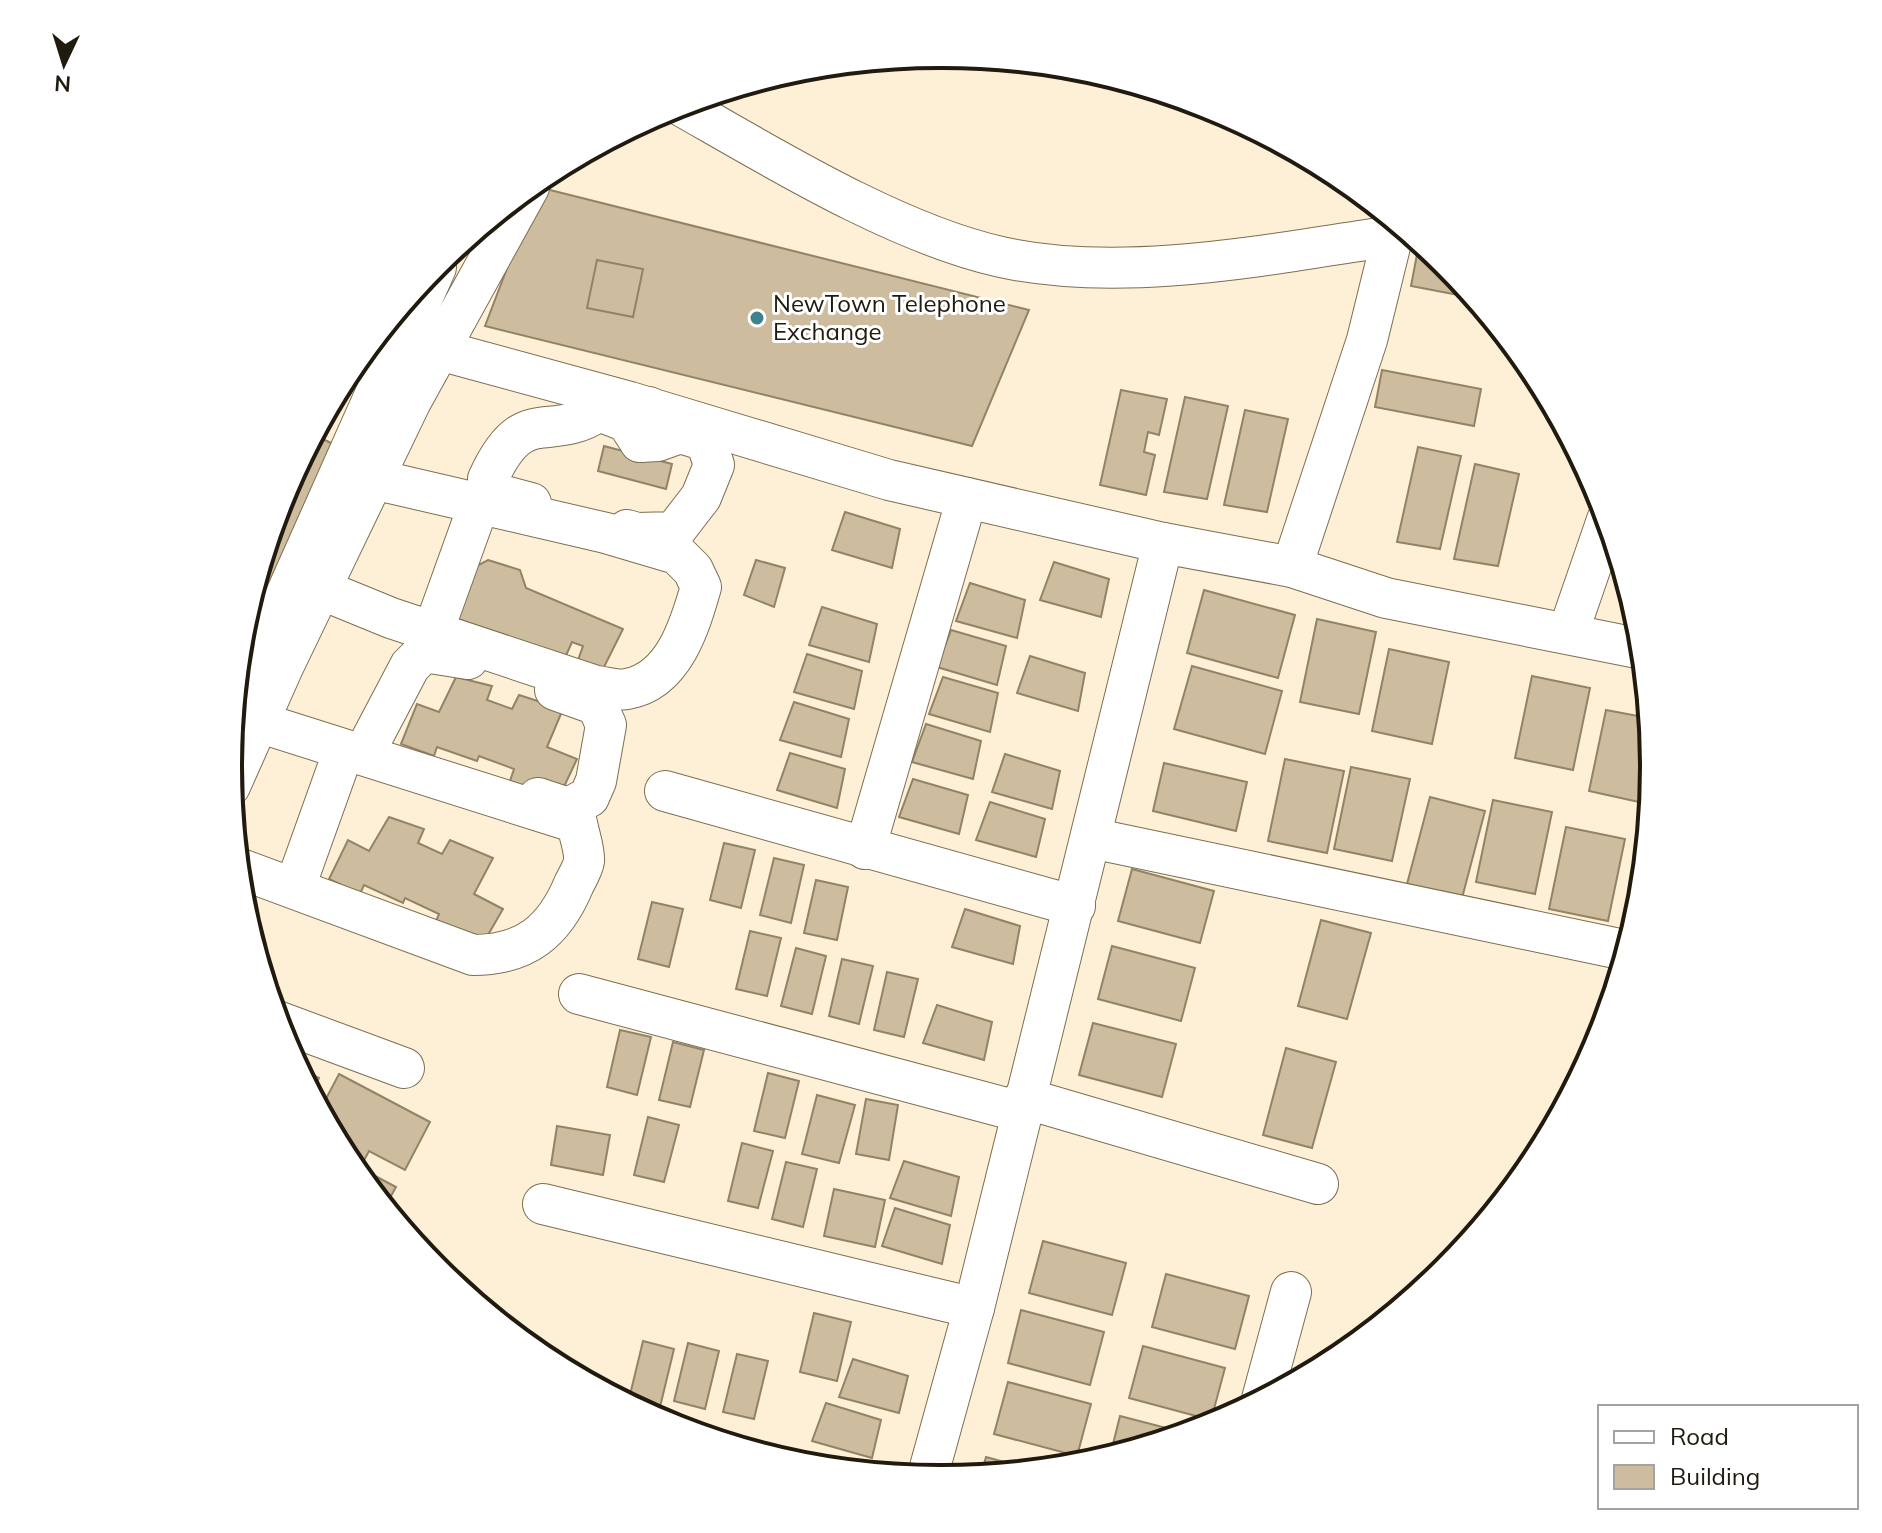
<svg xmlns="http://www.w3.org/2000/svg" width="1882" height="1533" font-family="Mulish,sans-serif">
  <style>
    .building { fill: #cdbc9d; stroke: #938366; stroke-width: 2 }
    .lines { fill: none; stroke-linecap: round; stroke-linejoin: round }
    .minor-casing { stroke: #7d6e51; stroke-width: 42 }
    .major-casing { stroke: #7d6e51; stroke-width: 46 }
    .minor { stroke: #fff; stroke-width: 40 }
    .major { stroke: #fff; stroke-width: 44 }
    .poi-dot { fill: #3d838e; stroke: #fff; stroke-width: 3 }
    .labels { text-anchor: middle; stroke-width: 6; stroke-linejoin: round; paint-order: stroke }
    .poi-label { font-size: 24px; fill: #201a0f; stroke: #fff; text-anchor: start }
    .rim { fill: none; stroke: #201a0f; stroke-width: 4 }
  </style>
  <rect width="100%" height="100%" fill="#fef0d6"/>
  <g class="building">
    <path d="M538,187l491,123 -57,136 -487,-120z"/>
    <path d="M1418,249l13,2 14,12 29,35 -63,-12z"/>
    <path d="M597,260l46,9 -10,48 -46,-9z"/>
    <path d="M1382,370l99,19 -7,37 -99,-19z"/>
    <path d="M1121,390l46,9 -8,36 -11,-3 -4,20 11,3 -9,40 -46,-10z"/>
    <path d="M1185,397l43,9 -21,93 -43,-7z"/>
    <path d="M1245,410l43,9 -21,93 -43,-7z"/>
    <path d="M314,435l43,20 -124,265 9,-93 41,-134z"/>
    <path d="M604,446l68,18 -6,25 -68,-18z"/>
    <path d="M1418,447l43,9 -21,93 -43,-7z"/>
    <path d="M1475,464l44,10 -21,92 -44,-7z"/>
    <path d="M845,512l55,17 -8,39 -60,-18z"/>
    <path d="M488,560l32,10 6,18 97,41 -22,44 -24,-10 6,-17 -11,-4 -8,18 -111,-43 16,-47z"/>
    <path d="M756,560l29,8 -11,39 -30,-12z"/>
    <path d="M1054,562l55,17 -8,38 -61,-17z"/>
    <path d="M970,583l55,17 -8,38 -61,-17z"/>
    <path d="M1204,590l91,25 -17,63 -91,-25z"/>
    <path d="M822,607l55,17 -8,38 -60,-17z"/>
    <path d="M1317,619l59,13 -17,82 -59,-12z"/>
    <path d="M951,630l55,16 -9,39 -60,-18z"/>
    <path d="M1389,649l60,13 -17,82 -60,-13z"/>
    <path d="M807,654l55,17 -8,38 -60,-17z"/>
    <path d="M1030,656l55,17 -7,38 -61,-18z"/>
    <path d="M1192,666l90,25 -17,63 -91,-25z"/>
    <path d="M1532,676l58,12 -17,82 -58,-12z"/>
    <path d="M456,677l36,9 -5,14 25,9 7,-14 44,14 -16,38 30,12 -15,32 -12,4 -40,-14 4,-12 -35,-13 -2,5 -40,-14 -3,9 -33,-12 16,-40 22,8z"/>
    <path d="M943,677l55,16 -8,39 -61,-18z"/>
    <path d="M794,702l55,17 -8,38 -61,-17z"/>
    <path d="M1606,710l43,8 4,49 -5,37 -59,-13z"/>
    <path d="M926,724l55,17 -8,38 -61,-17z"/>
    <path d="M790,753l55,16 -8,39 -60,-18z"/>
    <path d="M1005,754l55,17 -8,38 -60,-17z"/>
    <path d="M1285,759l59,12 -17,82 -59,-12z"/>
    <path d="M1164,763l83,19 -11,49 -83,-20z"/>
    <path d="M1351,767l59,12 -18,82 -58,-12z"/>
    <path d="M913,779l55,16 -9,39 -60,-17z"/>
    <path d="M1430,797l55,14 -23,87 -55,-14z"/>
    <path d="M1493,800l59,12 -17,82 -59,-12z"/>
    <path d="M990,802l55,17 -9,38 -60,-17z"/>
    <path d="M389,817l35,12 -6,14 24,11 8,-14 43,18 -19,36 29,15 -18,31 -51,-14 5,-12 -34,-16 -2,5 -39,-18 -4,9 -31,-15 19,-39 21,11z"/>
    <path d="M1566,827l59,12 -17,82 -59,-12z"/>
    <path d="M724,843l31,7 -14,58 -31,-8z"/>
    <path d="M774,858l30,7 -13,58 -31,-8z"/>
    <path d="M1132,869l82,22 -14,52 -82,-22z"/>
    <path d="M816,880l32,7 -11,53 -33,-7z"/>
    <path d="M652,902l31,7 -14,58 -31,-8z"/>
    <path d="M965,909l55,17 -7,38 -61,-17z"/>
    <path d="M1321,920l50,13 -24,86 -49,-13z"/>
    <path d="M750,931l31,7 -14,58 -31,-7z"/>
    <path d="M1112,946l83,22 -14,53 -83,-22z"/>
    <path d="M796,948l30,8 -14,58 -31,-8z"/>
    <path d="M842,959l31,7 -14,58 -30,-8z"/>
    <path d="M887,972l31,7 -14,58 -30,-7z"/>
    <path d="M937,1005l55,17 -8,38 -61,-17z"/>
    <path d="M1093,1023l83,21 -14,53 -83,-22z"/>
    <path d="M620,1030l31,7 -14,58 -30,-8z"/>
    <path d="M673,1042l31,8 -14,57 -31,-7z"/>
    <path d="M1286,1048l50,14 -24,86 -49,-13z"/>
    <path d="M298,1068l21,10 -7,15z"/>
    <path d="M768,1073l31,8 -14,57 -31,-7z"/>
    <path d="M339,1074l91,48 -25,48 -36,-19 -9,17 36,19 -11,20 -37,-45 -28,-52z"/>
    <path d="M817,1095l38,10 -16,58 -37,-9z"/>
    <path d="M866,1099l32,6 -9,55 -33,-6z"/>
    <path d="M648,1117l31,8 -15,57 -30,-7z"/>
    <path d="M557,1126l53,9 -7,40 -52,-10z"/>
    <path d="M742,1143l31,8 -15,57 -30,-7z"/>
    <path d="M904,1161l55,16 -8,39 -61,-18z"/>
    <path d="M786,1162l31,7 -14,58 -31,-8z"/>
    <path d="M834,1189l51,11 -10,47 -51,-11z"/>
    <path d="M895,1208l55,17 -8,39 -60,-18z"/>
    <path d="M1043,1241l83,22 -14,52 -83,-22z"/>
    <path d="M1166,1274l83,22 -14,53 -83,-22z"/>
    <path d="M1021,1310l83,22 -14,53 -82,-22z"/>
    <path d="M814,1313l37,9 -14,59 -37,-9z"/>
    <path d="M643,1341l31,8 -14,58 -31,-8z"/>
    <path d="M688,1343l31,8 -14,58 -31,-8z"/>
    <path d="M1143,1346l82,22 -14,52 -82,-22z"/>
    <path d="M737,1354l31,7 -14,58 -31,-7z"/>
    <path d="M853,1359l55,17 -9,37 -60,-16z"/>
    <path d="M1008,1382l83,22 -14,52 -83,-22z"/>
    <path d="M826,1403l55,17 -9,38 -60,-17z"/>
    <path d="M1120,1416l66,17 -76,23z"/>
    <path d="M986,1457l47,13 -52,5z"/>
  </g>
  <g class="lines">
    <g class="minor-casing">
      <g id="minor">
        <path d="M680,105c93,53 217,129 321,152 122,27 270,-3 391,-21"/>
        <path d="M371,344l68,6 191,52 259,78 274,63 129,24 94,31 256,51"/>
        <path d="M531,503l-38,-10 -5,-14c36,-79 60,-34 111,-68l28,11 13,20"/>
        <path d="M627,530l10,3 37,-1 27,-35 13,-32 -8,-24 -26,-8 -22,8 -18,1 9,-35"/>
        <path d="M1292,567l75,-227 29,-118"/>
        <path d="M320,589l71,29 205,68c9,1 22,5 31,3 47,-8 63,-64 74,-102l-8,-17 -16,-16 -71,-21 -233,-54"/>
        <path d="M433,632l46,-128"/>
        <path d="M1568,633l39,-113"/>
        <path d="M370,742l40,-76 14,-14 44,7"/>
        <path d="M230,786l53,-119 128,-266 118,-214"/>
        <path d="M665,791l410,115"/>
        <path d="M538,798l30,10 21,-11 7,-16 10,-56 -9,-20 -42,-15"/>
        <path d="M1091,838l524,110"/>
        <path d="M865,849l102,-351"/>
        <path d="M238,868l235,87c52,0 81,-23 101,-71 3,-6 9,-16 10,-23 1,-11 -5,-26 -7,-38l-319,-101"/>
        <path d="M295,887l49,-137"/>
        <path d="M579,994l442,118"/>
        <path d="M277,1021l127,47"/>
        <path d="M1024,1098l294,86"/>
        <path d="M543,1204l431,104"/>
        <path d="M1262,1399l29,-107"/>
        <path d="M927,1478l47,-170 189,-765"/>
      </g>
    </g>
    <g class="major-casing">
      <path id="major" d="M234,716l200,-449"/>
    </g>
    <use href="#minor" class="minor"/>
    <use href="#major" class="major"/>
  </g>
  <circle class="poi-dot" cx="757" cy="318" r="8"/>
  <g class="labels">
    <g class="poi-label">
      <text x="773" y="312">NewTown Telephone<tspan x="773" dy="28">Exchange</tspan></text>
    </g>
  </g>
  <path d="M0 0H1882V1533H0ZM940 68H942A698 698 0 0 1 1640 766V767A698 698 0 0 1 942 1465H940A698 698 0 0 1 242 767V766A698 698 0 0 1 940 68Z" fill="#fff" fill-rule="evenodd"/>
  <path class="rim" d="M940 68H942A698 698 0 0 1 1640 766V767A698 698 0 0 1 942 1465H940A698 698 0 0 1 242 767V766A698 698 0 0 1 940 68Z"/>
  <rect x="1598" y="1405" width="260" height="104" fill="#ffffff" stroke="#a6a39f" stroke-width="2"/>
  <rect x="1614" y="1431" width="40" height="12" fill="#ffffff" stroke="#a6a39f" stroke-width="2"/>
  <text x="1670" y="1445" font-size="24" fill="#201a0f">Road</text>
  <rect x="1614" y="1465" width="40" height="24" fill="#cdbc9d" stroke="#a6a39f" stroke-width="2"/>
  <text x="1670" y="1485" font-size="24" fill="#201a0f">Building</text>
  <g transform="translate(64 64) rotate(184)" stroke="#ffffff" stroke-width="6" paint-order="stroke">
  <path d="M0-6L14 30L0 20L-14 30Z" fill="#201a0f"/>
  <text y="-12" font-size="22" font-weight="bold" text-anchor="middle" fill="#201a0f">N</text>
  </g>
</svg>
